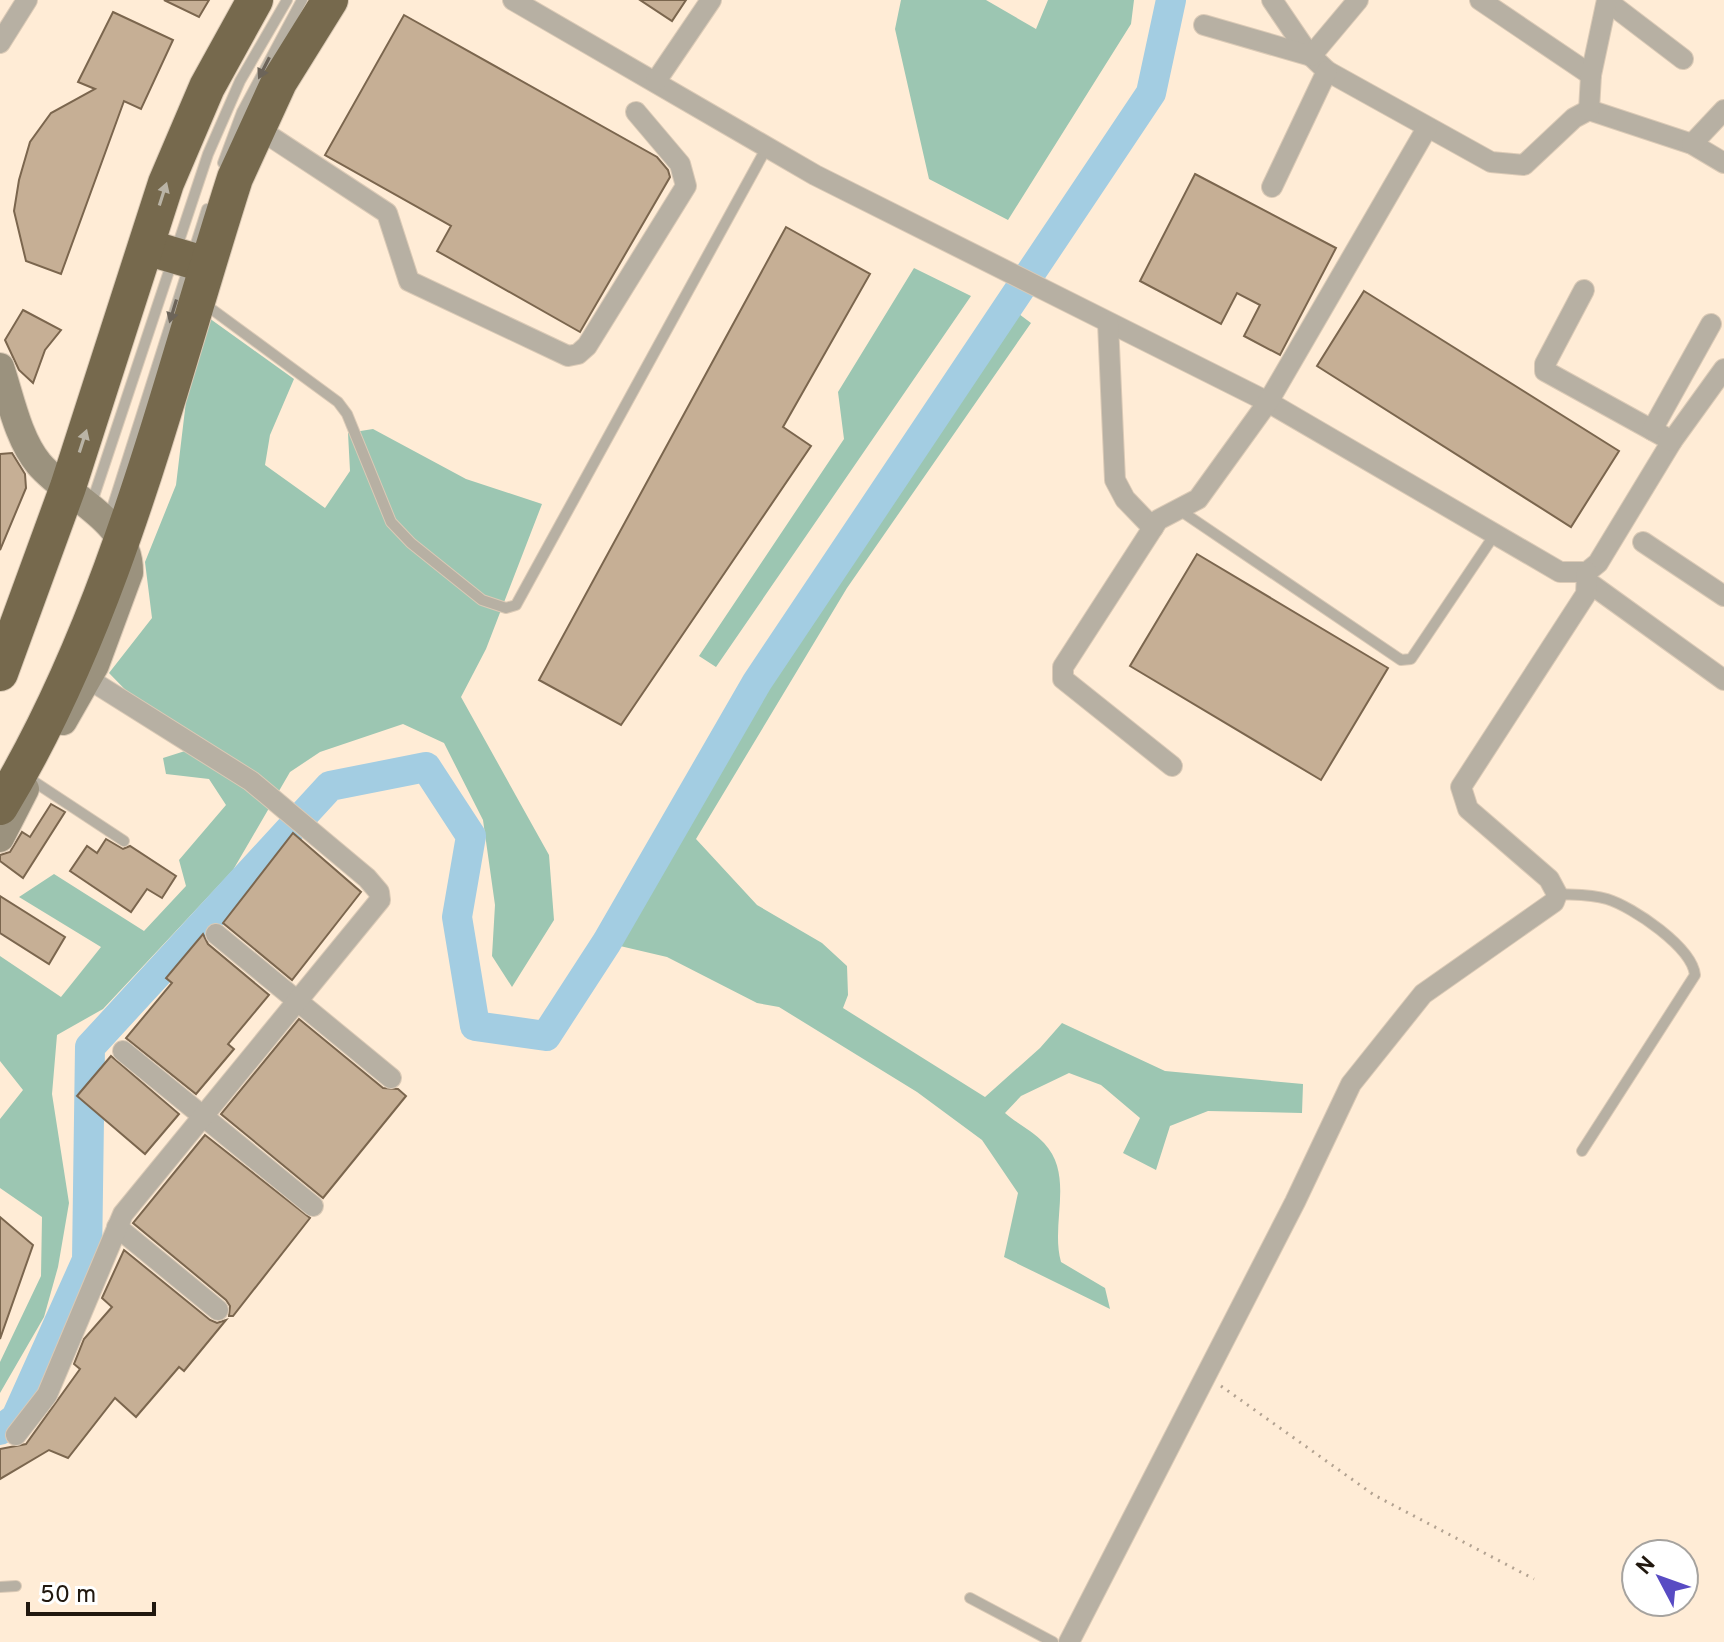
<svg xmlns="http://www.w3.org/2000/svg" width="1724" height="1642" font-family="Overpass,sans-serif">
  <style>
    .forest { fill: #9cc6b2 }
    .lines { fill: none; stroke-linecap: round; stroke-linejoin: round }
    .river { stroke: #a3cde2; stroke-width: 30 }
    .building { fill: #c6af95; stroke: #7b664e; stroke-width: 2 }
    .lane-casing { stroke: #dbcab6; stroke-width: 12 }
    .street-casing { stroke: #dbcab6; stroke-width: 22 }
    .secondary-casing { stroke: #dbcab6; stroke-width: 30 }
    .highway-casing { stroke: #dbcab6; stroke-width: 38 }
    .path { stroke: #b2a291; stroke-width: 3; stroke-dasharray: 2 6; stroke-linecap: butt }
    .lane { stroke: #b7b0a3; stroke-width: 10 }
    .street { stroke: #b7b0a3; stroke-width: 20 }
    .secondary { stroke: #9b927e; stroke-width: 28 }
    .highway { stroke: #76694d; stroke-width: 36 }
    .oneway { fill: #6c6459 }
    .oneway2 { fill: #bab4a6 }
  </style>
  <rect width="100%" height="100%" fill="#ffecd6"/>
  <g class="forest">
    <path d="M901,0h85l50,29 12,-29h86l-3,24 -123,196 -79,-41 -34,-150z"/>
    <path d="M914,268l57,28 -255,371 -17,-11 145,-217 -6,-47z"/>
    <path d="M1019,314l12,9 -184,265 -151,251 61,66 65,38 25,23 1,29 -5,13 142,89 55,-49 22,-25 103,48 138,13 -1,29 -94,-2 -38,15 -14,44 -33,-17 17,-35 -39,-33 -32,-12 -48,23 -16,17c11,10 28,18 39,30 31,33 6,80 17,119l44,26 5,21 -106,-52 14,-64 -36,-53 -65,-48 -138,-85 -22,-4 -90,-46 -47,-11 47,-91 127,-218z"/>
    <path d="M209,318l85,61 -24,56 -5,30 60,43 25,-37 -2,-38 25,-4 93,50 76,25 -56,145 -25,48 88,158 5,65 -42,67 -20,-31 3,-51 -12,-85 -39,-77 -41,-19 -83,28 -30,20 -57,98 -130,139 -46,26 -5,59 17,109 -11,64 -14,50 -44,76v-31l41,-86 1,-59 -42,-29v-69l23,-29 -23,-29v-105l61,41 40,-50 -82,-50 35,-23 90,57 42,-45 -7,-26 47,-55 -17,-26 -43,-5 -3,-16 22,-7 -76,-78 43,-55 -7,-56 31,-77 16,-134z"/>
  </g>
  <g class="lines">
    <path class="river" d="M0,1430l16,-12 71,-158 3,-213 240,-261 96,-19 45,69 -14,81 18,109 71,10 61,-94 150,-260 394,-589 20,-93"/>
  </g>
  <g class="building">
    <path d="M164,0h45l-10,17z"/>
    <path d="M640,0h46l-14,21z"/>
    <path d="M113,12l60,28 -32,69 -17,-8 -63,173 -35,-13 -12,-50 5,-31 11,-38 21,-29 44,-24 -17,-7z"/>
    <path d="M404,15l253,142 11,13 2,7 -90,155 -143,-81 14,-25 -126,-71z"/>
    <path d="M1195,174l141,74 -56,107 -36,-19 16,-31 -23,-12 -16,31 -81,-43z"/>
    <path d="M786,227l84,47 -87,153 28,19 -190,279 -82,-45z"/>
    <path d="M1364,291l255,160 -48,76 -254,-161z"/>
    <path d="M23,310l38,20 -16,20 -12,33 -14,-13 -14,-30z"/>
    <path d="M12,453l13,21 1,14 -26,62v-96z"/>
    <path d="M1197,554l191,114 -67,112 -191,-114z"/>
    <path d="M51,804l14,8 -42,66 -23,-17v-6l10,-3 12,-20 8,5z"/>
    <path d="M293,833l68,59 -69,88 -69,-57z"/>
    <path d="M106,839l17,10 7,-3 46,30 -14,22 -15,-9 -16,23 -61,-41 17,-25 10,7z"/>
    <path d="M0,896l65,41 -16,27 -49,-31z"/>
    <path d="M203,934l5,10 61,51 -41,49 6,5 -38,45 -70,-56 46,-55 -6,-5z"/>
    <path d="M299,1019l84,69 15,1 8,7 -83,102 -102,-84z"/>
    <path d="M111,1056l68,58 -34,40 -68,-58z"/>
    <path d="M205,1135l105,83 -77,98h-4l1,-10 -4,-6 -93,-77z"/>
    <path d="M0,1217l33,28 -33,94z"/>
    <path d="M124,1250l86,70 7,3 9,-3 -42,51 -5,-4 -43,50 -21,-19 -47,60 -19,-8 -49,29v-30l26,-5 54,-75 -6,-5 10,-25 28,-32 -10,-9z"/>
  </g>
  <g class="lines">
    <g class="lane-casing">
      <g id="lane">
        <path d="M223,163l19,-51 60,-112"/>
        <path d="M202,302l136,100 9,12 44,108 20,21 71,57 24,8 10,-3 251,-458"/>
        <path d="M91,505l117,-351 32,-73 47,-81"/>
        <path d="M1178,509l223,151 10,-1 84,-125"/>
        <path d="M108,521l99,-312"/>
        <path d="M30,779l94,62"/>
        <path d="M1557,894c17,1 34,0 50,5 26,8 85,48 88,76l-113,176"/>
        <path d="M0,1587l16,-1"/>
        <path d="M970,1598l83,44"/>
      </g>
    </g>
    <g class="street-casing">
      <g id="street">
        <path d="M513,0l302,175 453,227 292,170h27l11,-9 74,-122 52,-72"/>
        <path d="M1272,0l36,53 19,18 164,91 33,3 50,-47 15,-8 103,34 32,19"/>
        <path d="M1480,0l111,75"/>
        <path d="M1607,1l76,58"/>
        <path d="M1204,25l107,31 47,-56"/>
        <path d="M0,43l27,-43"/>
        <path d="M656,81l55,-81"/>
        <path d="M1589,110l2,-35 16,-75"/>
        <path d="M256,127l131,86 22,68 159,75 10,-2 9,-8 99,-160 -6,-22 -44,-52"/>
        <path d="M1692,144l32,-34"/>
        <path d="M1272,187l55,-116"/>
        <path d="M1584,290l-39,74v7l127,70"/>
        <path d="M1108,323l7,157 10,19 28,29"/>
        <path d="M1652,430l59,-106"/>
        <path d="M1643,542l81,54"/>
        <path d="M1588,582l136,98"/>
        <path d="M1172,766l-109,-87v-12l95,-147 40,-21 70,-97 159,-274"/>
        <path d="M216,934l175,144"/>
        <path d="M123,1051l190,155"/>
        <path d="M117,1227l101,83"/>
        <path d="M16,1435l31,-40 76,-181 257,-314 -1,-8 -12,-14 -116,-97 -172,-108"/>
        <path d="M1069,1642l226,-440 56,-118 72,-90 131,-92 3,-8 -8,-15 -81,-70 -7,-22 125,-193 1,-22"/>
      </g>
    </g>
    <g class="secondary-casing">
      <g id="secondary">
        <path d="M0,367c10,30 18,72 39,97 31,36 91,55 90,109l-34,92 -32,56"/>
        <path d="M0,838l25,-49"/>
      </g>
    </g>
    <g class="highway-casing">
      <g id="highway">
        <path d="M146,247l61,18"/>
        <path d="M0,673l68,-186 98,-304 41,-96 48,-87"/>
        <path d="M0,807c116,-192 167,-417 235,-629l44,-96 51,-82"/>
      </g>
    </g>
    <path class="path" d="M1221,1386l153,109 160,84"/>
    <use href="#lane" class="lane"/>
    <use href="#street" class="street"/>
    <use href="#secondary" class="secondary"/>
    <use href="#highway" class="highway"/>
  </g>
  <defs><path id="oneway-solid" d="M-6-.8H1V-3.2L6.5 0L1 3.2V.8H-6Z" transform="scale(2)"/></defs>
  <g class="oneway">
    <use href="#oneway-solid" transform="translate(264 68) rotate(117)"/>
    <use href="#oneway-solid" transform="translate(173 311) rotate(107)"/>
  </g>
  <g class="oneway2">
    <use href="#oneway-solid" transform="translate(163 194) rotate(-72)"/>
    <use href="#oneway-solid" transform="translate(83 441) rotate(-72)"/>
  </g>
  <g transform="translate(1660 1578) rotate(311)"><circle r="38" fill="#ffffff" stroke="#a6a39f" stroke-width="2"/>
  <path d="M0-6L14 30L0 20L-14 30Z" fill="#584bc3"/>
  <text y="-12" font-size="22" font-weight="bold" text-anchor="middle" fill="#21180f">N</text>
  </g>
  <path d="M28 1602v12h126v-12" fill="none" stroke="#21180f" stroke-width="4"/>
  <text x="40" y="1602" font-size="24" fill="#21180f" stroke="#ffffff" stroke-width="6" paint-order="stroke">50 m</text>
</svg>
